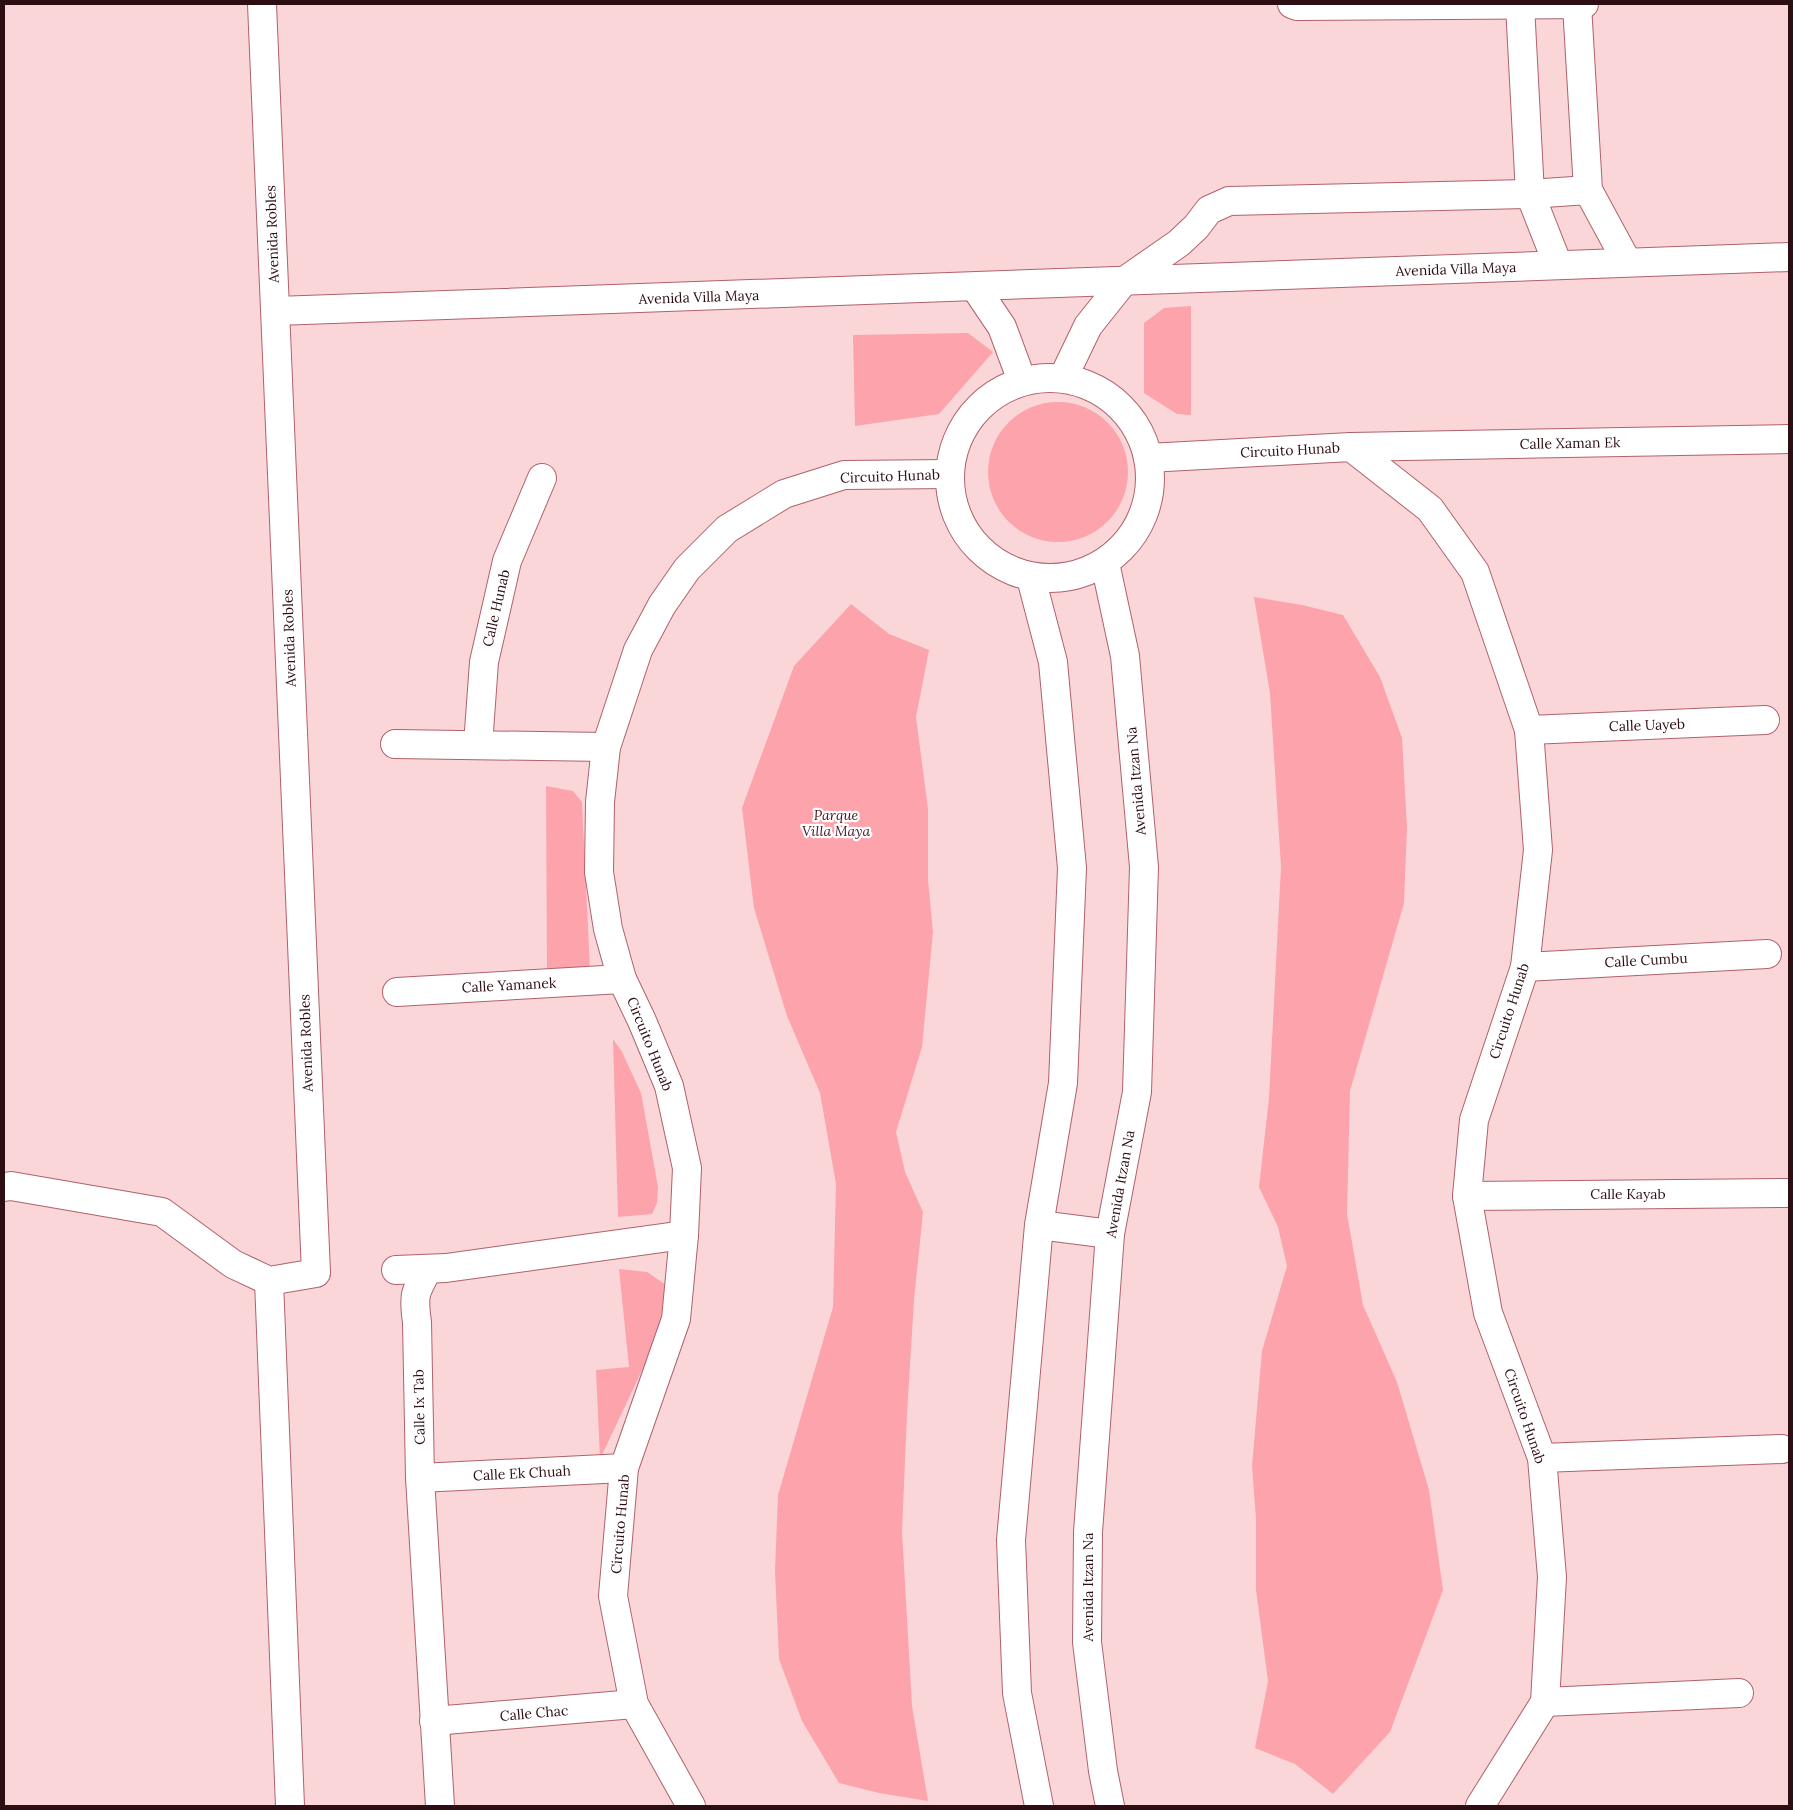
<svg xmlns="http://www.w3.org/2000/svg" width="1793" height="1810" font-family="Lora,serif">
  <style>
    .green { fill: #fca3ac }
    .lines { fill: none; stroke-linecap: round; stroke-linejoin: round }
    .street-casing { stroke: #af626b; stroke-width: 30 }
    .secondary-casing { stroke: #af626b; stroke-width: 30 }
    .street { stroke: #fff; stroke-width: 28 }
    .secondary { stroke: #fff; stroke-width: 28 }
    .labels { text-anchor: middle; stroke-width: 4.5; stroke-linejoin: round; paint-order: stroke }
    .street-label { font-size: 14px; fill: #2c0e13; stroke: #fff }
    .park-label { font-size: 14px; font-style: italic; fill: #48141e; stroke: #fff }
  </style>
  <rect width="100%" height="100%" fill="#fad6d8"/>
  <g class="green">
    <path d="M1191,306v109l-14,-1 -33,-21v-70l20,-15z"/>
    <path d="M968,333l25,19 -54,62 -84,12 -2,-91z"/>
    <circle cx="1058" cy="472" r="70"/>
    <path d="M1254,597l48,8 41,10 37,62 22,61 5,89 -3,76 -54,188 -3,123 16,91 34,77 32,108 14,100 -53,142 -57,62 -38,-30 -40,-16 13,-67 -12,-91v-71l-4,-53 10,-115 25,-85 -9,-39 -19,-40 10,-89 12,-231 -11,-174z"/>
    <path d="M851,604l38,30 40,16 -13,67 12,92v71l5,52 -11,115 -26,85 9,40 18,40 -9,88 -7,114 -5,117 10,175 16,95 -49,-8 -40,-10 -37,-62 -23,-62 -4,-88 3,-76 55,-188 3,-123 -16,-91 -33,-77 -33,-108 -12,-100 52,-142z"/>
    <path d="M546,786l27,5 9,11 8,168 -43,2z"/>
    <path d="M613,1039l9,13 19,41 17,94 -1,16 -5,11 -34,3z"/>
    <path d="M619,1269l28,3 19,13 -1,20 -12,42 -53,112 -4,-89 33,-3z"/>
  </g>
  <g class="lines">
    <g class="street-casing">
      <g id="street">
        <path d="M1292,4l5,2 287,-2"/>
        <path d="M1520,5l10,189 28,71"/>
        <path d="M1577,5l11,185"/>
        <path d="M975,287l27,40 20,54"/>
        <circle cx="1050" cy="478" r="100"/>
        <path d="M1063,378l25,-52 35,-44"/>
        <path d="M1351,447l438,-8"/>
        <path d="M1148,458l203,-11 79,62 45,63 54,158 9,120 -13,117 -51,153 -7,76 21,117 54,145 10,119 -7,125 -65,104"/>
        <path d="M1105,563l20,93 19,211 -7,225 -27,142 -22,298 -1,110 16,129 7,35"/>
        <path d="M1031,578l22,84 19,206 -9,215 -24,142 -28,315 6,153 22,113"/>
        <path d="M1529,730l236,-10"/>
        <path d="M395,744l211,3"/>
        <path d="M478,745l6,-83 23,-101 35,-83"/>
        <path d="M1525,967l242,-13"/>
        <path d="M397,992l225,-13"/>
        <path d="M1467,1196l322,-3"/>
        <path d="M1039,1225l71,9"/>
        <path d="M428,1269c-13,23 -15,26 -11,53l3,156 20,328"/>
        <path d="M396,1270l50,-2 238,-33"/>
        <path d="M269,1281l21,525"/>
        <path d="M1542,1458l240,-9"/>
        <path d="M420,1478l204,-10"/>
        <path d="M1545,1702l194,-9"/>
        <path d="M434,1721l200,-17"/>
        <path d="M691,1806l-57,-102 -21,-108 11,-128 52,-149 8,-84 3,-67 -18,-82 -27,-65 -20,-42 -14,-50 -9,-57 1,-70 6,-55 32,-97 24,-45 25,-36 40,-40 57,-35 60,-19 105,-1"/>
      </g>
    </g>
    <g class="secondary-casing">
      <g id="secondary">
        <path d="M1123,282l56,-39 17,-16 13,-17 20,-9 301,-7 58,-4 39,72"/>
        <path d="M276,311l1513,-54"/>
        <path d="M4,1187l7,-1 151,26 71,52 36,17 47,-8 -54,-1269"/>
      </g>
    </g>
    <use href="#street" class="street"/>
    <use href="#secondary" class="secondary"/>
  </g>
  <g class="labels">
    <g class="street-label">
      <text transform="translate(272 234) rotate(-92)" y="5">Avenida Robles</text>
      <text transform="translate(1456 269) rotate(-2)" y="5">Avenida Villa Maya</text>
      <text transform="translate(699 297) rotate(-2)" y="5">Avenida Villa Maya</text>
      <text transform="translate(1570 443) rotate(-1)" y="5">Calle Xaman Ek</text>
      <text transform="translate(1290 450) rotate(-3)" y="5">Circuito Hunab</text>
      <text transform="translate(890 476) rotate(-2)" y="5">Circuito Hunab</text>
      <text transform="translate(496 608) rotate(-77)" y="5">Calle Hunab</text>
      <text transform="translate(289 638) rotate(-92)" y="5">Avenida Robles</text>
      <text transform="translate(1647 725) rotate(-2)" y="5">Calle Uayeb</text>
      <text transform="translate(1136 781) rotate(-95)" y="5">Avenida Itzan Na</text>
      <text transform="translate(1646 960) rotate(-3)" y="5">Calle Cumbu</text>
      <text transform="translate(509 985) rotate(-3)" y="5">Calle Yamanek</text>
      <text transform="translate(1509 1011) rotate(-72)" y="5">Circuito Hunab</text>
      <text transform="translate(306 1043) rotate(-92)" y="5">Avenida Robles</text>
      <text transform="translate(650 1044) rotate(68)" y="5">Circuito Hunab</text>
      <text transform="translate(1120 1184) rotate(-80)" y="5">Avenida Itzan Na</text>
      <text x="1628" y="1199">Calle Kayab</text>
      <text transform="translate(419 1407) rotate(-91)" y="5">Calle Ix Tab</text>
      <text transform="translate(1525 1416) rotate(71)" y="5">Circuito Hunab</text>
      <text transform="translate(522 1473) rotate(-3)" y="5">Calle Ek Chuah</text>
      <text transform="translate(620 1524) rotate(-85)" y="5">Circuito Hunab</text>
      <text transform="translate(1088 1587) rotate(-90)" y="5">Avenida Itzan Na</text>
      <text transform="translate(534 1713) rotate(-5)" y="5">Calle Chac</text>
    </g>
    <g class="park-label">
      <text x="836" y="820">Parque<tspan x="836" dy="16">Villa Maya</tspan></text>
    </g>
  </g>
  <rect width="1793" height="1810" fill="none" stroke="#2c0e13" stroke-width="10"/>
</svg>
